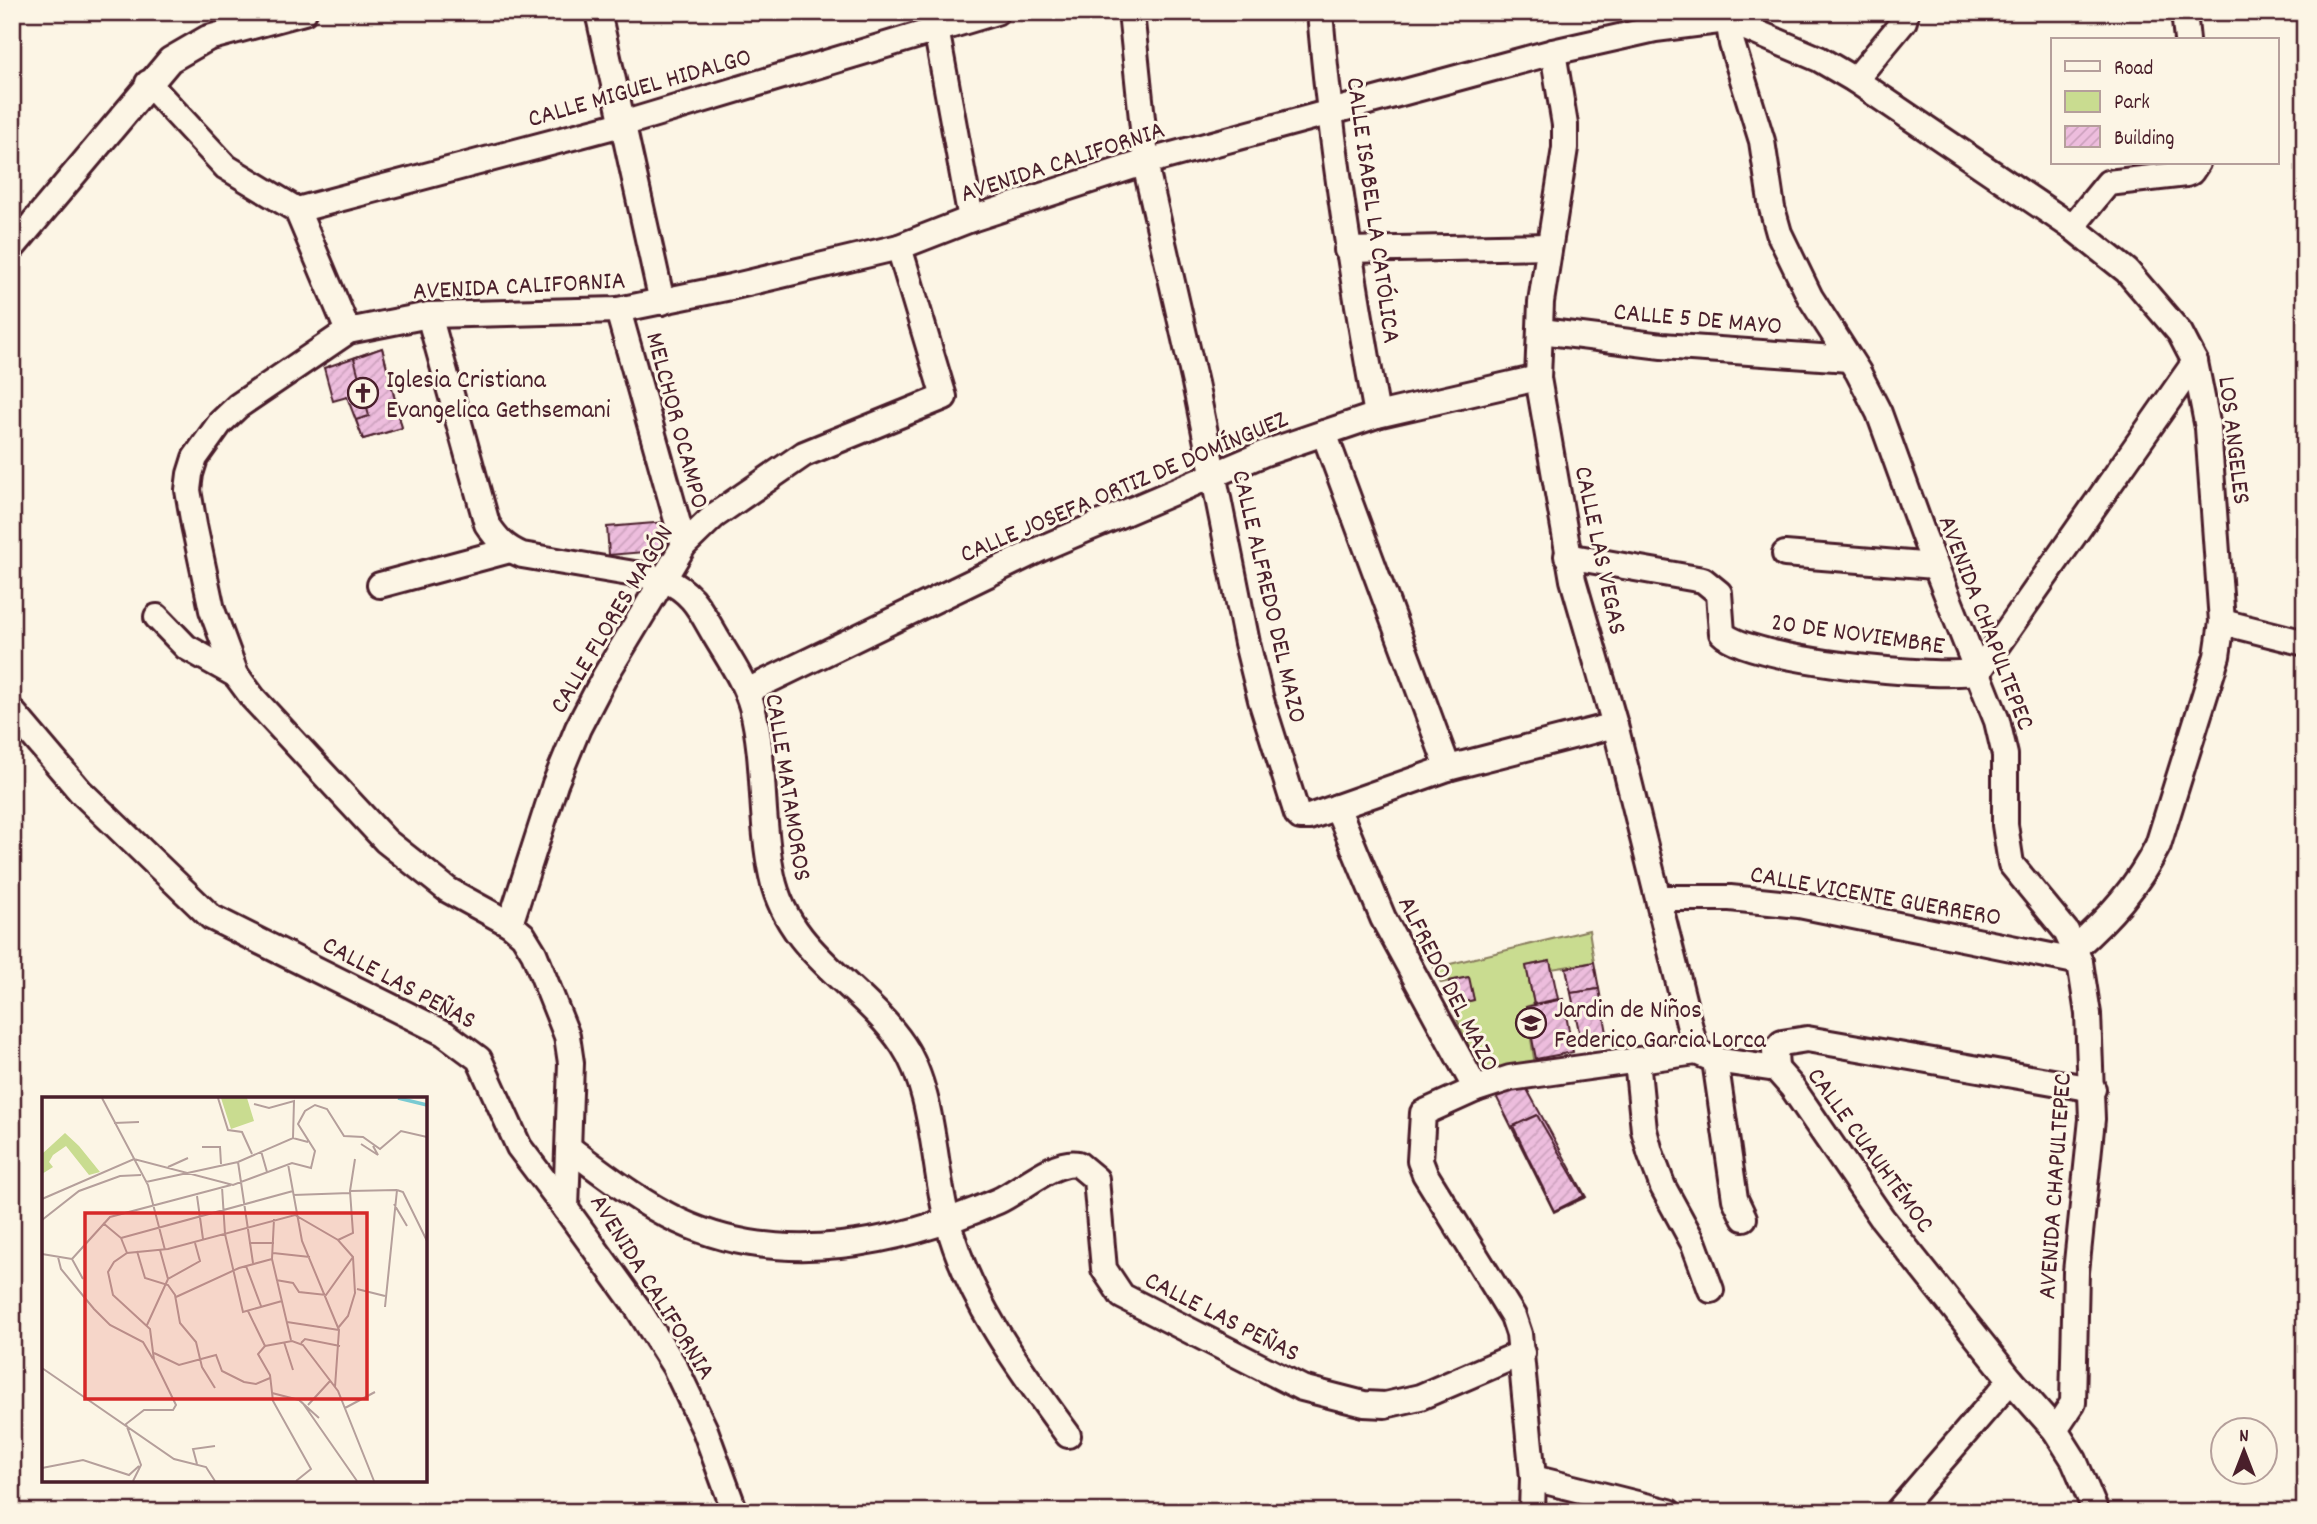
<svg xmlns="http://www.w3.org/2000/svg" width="2317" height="1524" font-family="Dekko,sans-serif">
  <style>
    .green { fill: #c9dc90; stroke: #8a7e5e; stroke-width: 2 }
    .building { fill: url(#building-hatch); stroke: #4a1f2b; stroke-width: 2 }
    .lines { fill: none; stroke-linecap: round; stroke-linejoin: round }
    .minor-casing { stroke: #4a1f2b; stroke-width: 30 }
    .minor { stroke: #fcf5e5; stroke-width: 24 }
    .labels { text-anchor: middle; stroke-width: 6; stroke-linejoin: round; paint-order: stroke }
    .street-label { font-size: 26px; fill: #4a1f2b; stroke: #fcf5e5 }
    .poi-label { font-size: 26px; fill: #4a1f2b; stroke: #fcf5e5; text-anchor: start }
    .inset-river { fill: none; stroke: #79cad2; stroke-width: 3.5 }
    .inset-road { fill: none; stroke: #b59f9b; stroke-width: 2 }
    .view { fill: #d62828; fill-opacity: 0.15; stroke: #d62828; stroke-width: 3.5 }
    .inset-edge { fill: none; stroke: #4a1f2b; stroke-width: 3.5 }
  </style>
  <defs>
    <pattern id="building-hatch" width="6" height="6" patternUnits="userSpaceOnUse" patternTransform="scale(1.75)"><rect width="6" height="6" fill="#edbddd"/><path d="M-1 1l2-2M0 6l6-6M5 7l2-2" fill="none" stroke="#cda2be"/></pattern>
  </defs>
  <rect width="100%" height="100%" fill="#fcf5e5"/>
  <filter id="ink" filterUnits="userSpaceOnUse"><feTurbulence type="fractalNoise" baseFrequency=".0143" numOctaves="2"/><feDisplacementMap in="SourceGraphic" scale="14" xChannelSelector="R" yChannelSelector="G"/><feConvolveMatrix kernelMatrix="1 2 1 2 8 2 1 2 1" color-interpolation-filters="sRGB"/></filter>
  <g filter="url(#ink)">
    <path class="green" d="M1589,930l5,32 -42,7 -3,-8 -23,5 8,38 -8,3 9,58 -49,9 -10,-9 -25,-60 23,-5 -6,-23 -27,6 -7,-15z"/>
    <g class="building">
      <path d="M382,348l20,80 -39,11 -16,-42 -14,4 -9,-33z"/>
      <path d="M382,348l20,80 -39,11 -7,-19 13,-4 -15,-58z"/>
      <path d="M666,522l3,26h-5l2,17 -21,1 -1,-14 -35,3 -2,-28z"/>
      <path d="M1550,961l8,38 -24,5 -8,-38z"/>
      <path d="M1594,962l5,27 -28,4 -5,-25z"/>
      <path d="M1469,977l5,23 -19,4 -6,-23z"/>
      <path d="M1599,989l9,49 -27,3 -10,-48z"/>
      <path d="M1563,999l10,53 -37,7 -10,-52z"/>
      <path d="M1523,1082l63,115 -32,15 -61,-122z"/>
      <path d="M1537,1115l47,81 -30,15 -41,-85z"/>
    </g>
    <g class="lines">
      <g class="minor-casing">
        <g id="minor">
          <path d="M598,12l64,290"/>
          <path d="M933,12l38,207"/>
          <path d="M1131,12l17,165 47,206 52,260 14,57 36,114 3,3h9l139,-49 167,-43"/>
          <path d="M1320,12c11,136 33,269 57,403"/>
          <path d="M1727,12l5,32 30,97 10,67 7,25 31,64 48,75 21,41 45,124 73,184 8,34v70l6,39 55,67 14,31 8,52 4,105 -16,153 -3,131 -18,27"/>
          <path d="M2184,12l3,28"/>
          <path d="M1553,52l12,73v23l-24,154 -3,76 35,202 42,145 81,327"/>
          <path d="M1855,80l49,-59 2,-9"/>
          <path d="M148,83l78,84 71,43 51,121"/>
          <path d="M297,210l325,-86 374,-112"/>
          <path d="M2072,227l36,-44 78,-9 5,-2 6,-9"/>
          <path d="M12,248l158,-188 38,-22 96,-26"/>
          <path d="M1347,250l202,-4"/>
          <path d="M618,310l66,235"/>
          <path d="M429,315l58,209c10,15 18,24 35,31l142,24c30,14 36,31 52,58 13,22 29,45 36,70 14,54 8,114 20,169 16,78 90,108 131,169 31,46 30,120 44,174 21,81 73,150 121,216"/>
          <path d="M1541,331l121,15 187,13"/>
          <path d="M1324,433l124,335"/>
          <path d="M1785,554l150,12"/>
          <path d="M1567,556l136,24 16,13 3,40c25,27 218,47 257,38l216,-309"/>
          <path d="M380,585l130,-35"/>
          <path d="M157,617l29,30 50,28"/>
          <path d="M2222,622l83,21"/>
          <path d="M747,691l293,-142 225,-96 112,-38 161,-37"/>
          <path d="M12,711l68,80 131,126 233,116 35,26 40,88 47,62"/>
          <path d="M1337,807l46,111 93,171"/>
          <path d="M1659,898h71l69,7 281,57"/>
          <path d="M510,924l45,-140 23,-56 27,-52 79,-131 30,-29 90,-62 140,-57 -45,-150"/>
          <path d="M1637,1060l7,70 6,22 13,35 31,57 17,46"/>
          <path d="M1715,1060l20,139 9,19"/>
          <path d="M1776,1069l-1,-18 7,-8 25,-4 286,50"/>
          <path d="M569,1148c35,26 70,54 110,73 102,48 220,23 319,-20 22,-10 57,-42 80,-37l18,15 8,90 18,27 180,92 62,16 21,1 35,-8 102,-44"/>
          <path d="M1533,1478l136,34"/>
          <path d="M735,1512l-30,-82 -30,-63 -38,-60 -71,-98 5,-146 -4,-27 -33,-83 -11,-18 -13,-11 -62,-34 -62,-49 -133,-143 -17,-23 -24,-65 -18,-85 -6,-35 2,-16 5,-16 25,-35 18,-17 110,-75 81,-16 189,-5 113,-23 168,-40 72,-28 175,-57 407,-110 102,-23 72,-9 92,39 36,21 217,147 55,44 53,62 15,29 13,66 14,194 -5,34 -59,189c-21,42 -48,72 -83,103"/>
          <path d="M1532,1512l1,-34 -14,-144 -6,-18 -88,-142 -5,-13 3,-48 53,-24 34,-11 186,-26 19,8 61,9 16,18 90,131 129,162 44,50 19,30 22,52"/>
          <path d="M1897,1512l114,-132"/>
        </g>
      </g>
      <use href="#minor" class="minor"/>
    </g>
  </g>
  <defs>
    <g id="church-ring" transform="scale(1.575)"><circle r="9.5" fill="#fcf5e5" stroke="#4a1f2b" stroke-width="1.5"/><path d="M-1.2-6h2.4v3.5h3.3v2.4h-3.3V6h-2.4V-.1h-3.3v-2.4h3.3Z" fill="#4a1f2b"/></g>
    <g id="school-ring" transform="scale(1.575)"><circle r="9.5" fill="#fcf5e5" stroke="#4a1f2b" stroke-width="1.5"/><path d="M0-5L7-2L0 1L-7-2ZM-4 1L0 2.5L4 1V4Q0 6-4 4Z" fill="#4a1f2b"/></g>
  </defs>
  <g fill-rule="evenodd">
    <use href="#church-ring" x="363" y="393"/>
    <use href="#school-ring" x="1531" y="1023"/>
  </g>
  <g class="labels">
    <g class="street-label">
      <text transform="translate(639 86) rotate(-16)" y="9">CALLE MIGUEL HIDALGO</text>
      <text transform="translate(1062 160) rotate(-18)" y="9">AVENIDA CALIFORNIA</text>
      <text transform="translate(1375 210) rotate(82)" y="9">CALLE ISABEL LA CATÓLICA</text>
      <text transform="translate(519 284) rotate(-3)" y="9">AVENIDA CALIFORNIA</text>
      <text transform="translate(1698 317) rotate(5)" y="9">CALLE 5 DE MAYO</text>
      <text transform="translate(679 420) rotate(75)" y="9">MELCHOR OCAMPO</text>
      <text transform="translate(2236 440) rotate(83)" y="9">LOS ANGELES</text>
      <text transform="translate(1123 485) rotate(-23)" y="9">CALLE JOSEFA ORTIZ DE DOMÍNGUEZ</text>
      <text transform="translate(1602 550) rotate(78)" y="9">CALLE LAS VEGAS</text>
      <text transform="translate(1271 596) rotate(77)" y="9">CALLE ALFREDO DEL MAZO</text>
      <text transform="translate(610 618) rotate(-59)" y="9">CALLE FLORES MAGÓN</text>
      <text transform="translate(1988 622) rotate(69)" y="9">AVENIDA CHAPULTEPEC</text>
      <text transform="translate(1858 632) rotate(8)" y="9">20 DE NOVIEMBRE</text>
      <text transform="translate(790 787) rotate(81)" y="9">CALLE MATAMOROS</text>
      <text transform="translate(1876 894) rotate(10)" y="9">CALLE VICENTE GUERRERO</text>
      <text transform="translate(400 981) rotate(28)" y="9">CALLE LAS PEÑAS</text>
      <text transform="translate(1450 983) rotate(63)" y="9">ALFREDO DEL MAZO</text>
      <text transform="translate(1872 1149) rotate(54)" y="9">CALLE CUAUHTÉMOC</text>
      <text transform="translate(2053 1186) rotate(-86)" y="9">AVENIDA CHAPULTEPEC</text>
      <text transform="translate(654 1286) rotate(58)" y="9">AVENIDA CALIFORNIA</text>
      <text transform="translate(1223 1315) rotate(27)" y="9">CALLE LAS PEÑAS</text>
    </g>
    <g class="poi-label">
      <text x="386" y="387">Iglesia Cristiana<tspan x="386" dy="30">Evangelica Gethsemani</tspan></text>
      <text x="1554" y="1017">Jardin de Niños<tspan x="1554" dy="30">Federico Garcia Lorca</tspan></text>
    </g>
  </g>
  <g transform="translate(42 1097)">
    <rect width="385" height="385" fill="#fcf5e5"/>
    <path d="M179,1h26l7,23 -23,8zM23,36l14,13 21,26 -11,3 -23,-29 -13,9 -4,7 4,5 -11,7v-20z" fill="#c9dc90"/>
    <path class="inset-river" d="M356,1l29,7"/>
    <path class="inset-road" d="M60,1l46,87 17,65M176,1l10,32 14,2 10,22M212,7l15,4 25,-7 -1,37M72,26l25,-1M319,47l17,11 -5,-9M160,50h18l1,17M219,54l6,21M196,65l15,101M246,67l14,77 37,89 -4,57M126,70l20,-9M104,85l92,-20 55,-24 15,4M180,90l3,47 18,78 39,-11M355,93l6,2 24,49M308,94l47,-1M251,98l57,-2M155,99l6,43M0,102l92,-40 99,26 59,-22 19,5 4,-17 -17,-27 7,-13 10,-6 12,4 17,27 19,1 17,12 21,-18 26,6M352,107l13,22M232,122l-2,40 19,81M0,123l37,-29 41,-15 21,-1M61,126l18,15 6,15M79,141l172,-47M296,143l15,-7 -3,-42 5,-32M207,146h25M118,153l8,29M95,154l8,27 23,7 7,10 5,28 16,19 6,25 13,21M231,156l37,4M0,157l30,5M16,160l3,12 33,40 16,16 33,17 10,17M30,162l38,-42 121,-32M30,162l11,20M204,169l15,40M234,183l17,3 6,9 27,3 27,-38M315,192l28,7M134,200l63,-29 33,-9M343,210l12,-117M206,214l17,35M245,225l52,8M105,228l21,-46 32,-18 -5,-18M242,245l9,28M259,246l4,-4 35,7M223,249l27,-5 11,4 35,46 36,90M223,249l-7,8 12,21 3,26 38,68 -15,12M112,256l25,12 37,-10 6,16 22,11 12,2 14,-6M0,271l132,91 32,8 9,14M230,296l27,7 20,18M260,305l55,79M266,308l22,-24M303,311l30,-16M155,367l-4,-15 22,-3M0,371l41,-8 46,15 10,-9M91,384l8,-16 -15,-41 18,-14h29l3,-5 -22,-45 -4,-31 -37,-34 -5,-23 6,-10 13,-9 41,-4 127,-34 43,25 15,17 2,36 -7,23 -10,12"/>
    <path class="view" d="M43,116h282v186h-282z"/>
    <rect width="385" height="385" class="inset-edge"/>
  </g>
  <rect width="2317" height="1524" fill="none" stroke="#fcf5e5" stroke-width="42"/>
  <rect x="21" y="21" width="2275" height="1482" fill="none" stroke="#4a1f2b" stroke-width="2.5" filter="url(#ink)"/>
  <rect x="2051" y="38" width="228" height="126" fill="#fcf5e5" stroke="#b59f9b" stroke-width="2"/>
  <rect x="2065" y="61" width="35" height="10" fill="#fcf5e5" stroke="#b59f9b" stroke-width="2"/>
  <text x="2114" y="74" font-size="21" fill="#4a1f2b">Road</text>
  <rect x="2065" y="91" width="35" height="21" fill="#c9dc90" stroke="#b59f9b" stroke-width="2"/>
  <text x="2114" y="108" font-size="21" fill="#4a1f2b">Park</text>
  <rect x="2065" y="126" width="35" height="21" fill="url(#building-hatch)" stroke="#b59f9b" stroke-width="2"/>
  <text x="2114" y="144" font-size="21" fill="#4a1f2b">Building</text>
  <g transform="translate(2244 1451)"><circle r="33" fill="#fcf5e5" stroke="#b59f9b" stroke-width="2"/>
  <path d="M0-5L12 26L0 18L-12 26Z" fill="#4a1f2b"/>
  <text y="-10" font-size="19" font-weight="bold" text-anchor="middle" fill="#4a1f2b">N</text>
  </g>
</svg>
